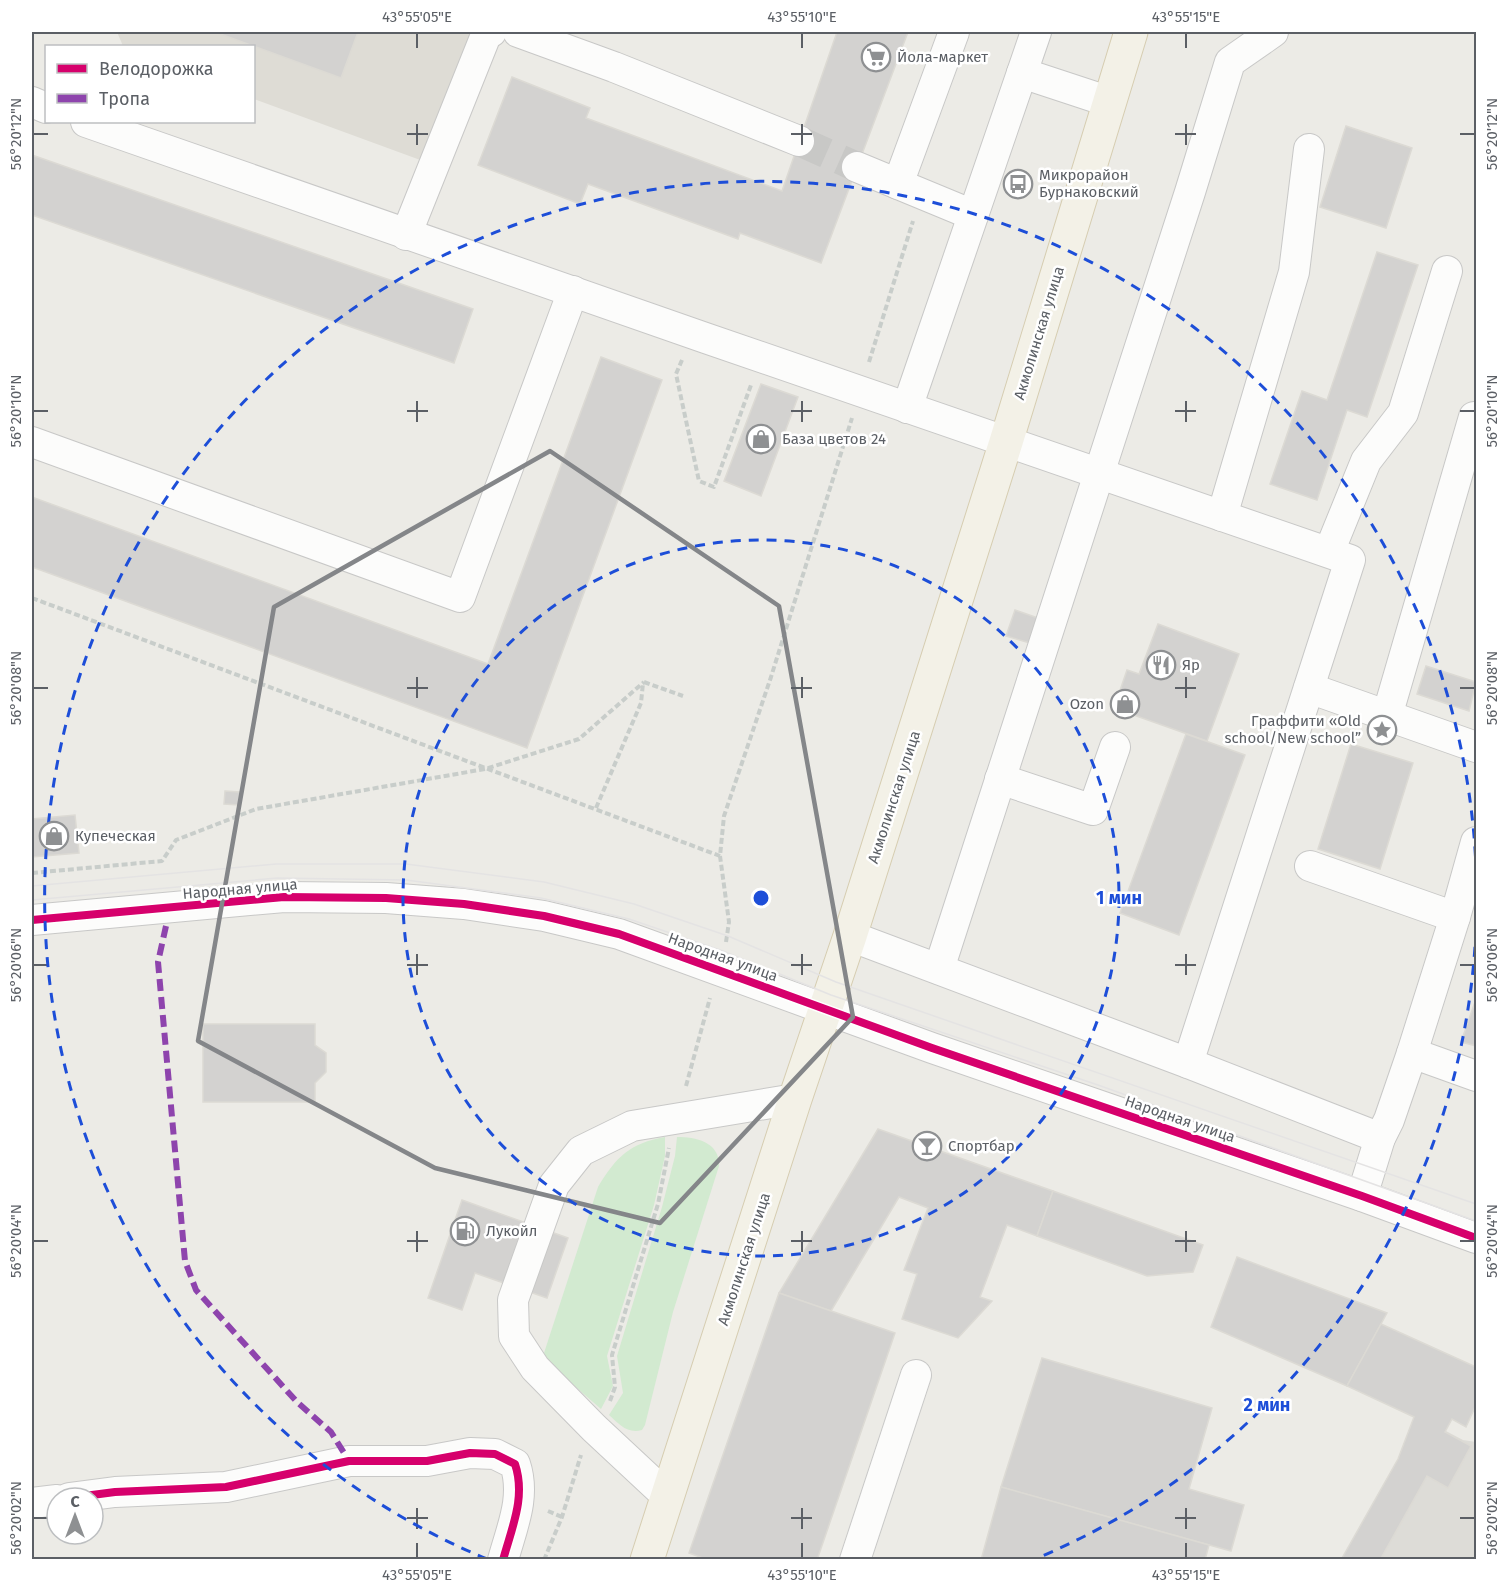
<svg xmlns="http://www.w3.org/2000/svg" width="1508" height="1591" font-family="'Fira Sans',sans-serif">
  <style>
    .industrial { fill: #dddcd7 }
    .education { fill: #dedcd5 }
    .green { fill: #d2ead0 }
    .building { fill: #d3d2d0; stroke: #dcdad4; stroke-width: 1.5 }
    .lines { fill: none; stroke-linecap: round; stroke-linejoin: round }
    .minor-tunnel { stroke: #c8c8c6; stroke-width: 30; stroke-dasharray: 30 15; stroke-linecap: butt }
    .minor-casing { stroke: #c8c8c7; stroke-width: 32 }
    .major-casing { stroke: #d6cdb1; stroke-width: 35 }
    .path { stroke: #c8cdca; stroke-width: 4; stroke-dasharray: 6 3; stroke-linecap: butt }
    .minor { stroke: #fcfcfb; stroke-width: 30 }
    .major { stroke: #f3f1e7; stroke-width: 33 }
    .tram { stroke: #e4e3e3; stroke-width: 1.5 }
    .quiet { stroke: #8e44ad; stroke-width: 6; stroke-dasharray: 12 6; stroke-linecap: butt }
    .cycleway-casing { stroke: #fff; stroke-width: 11 }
    .cycleway { stroke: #d6006c; stroke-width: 8 }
    .marked { fill: none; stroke: #848689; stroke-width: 4.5; stroke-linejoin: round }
    .ticks { fill: none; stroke: #5b5f65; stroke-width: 2 }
    .ring { fill: none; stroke: #1d4ed8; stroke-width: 3; stroke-dasharray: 10 8 }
    .labels { text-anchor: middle; stroke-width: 5; stroke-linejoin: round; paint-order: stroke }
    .poi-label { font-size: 15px; fill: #5b5f65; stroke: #fff; text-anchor: start }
    .street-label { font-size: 15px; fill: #5b5f65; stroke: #fff }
    .centre { fill: #1d4ed8; stroke: #fff; stroke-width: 3 }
    .ring-label { font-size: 18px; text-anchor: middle; font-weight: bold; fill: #1d4ed8; stroke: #fff; stroke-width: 5; stroke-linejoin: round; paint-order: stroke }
    .neatline { fill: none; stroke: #5b5f65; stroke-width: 2 }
    .ticks-label { font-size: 15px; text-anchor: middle; fill: #5b5f65 }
  </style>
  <rect width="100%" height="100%" fill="#ecebe6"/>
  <path class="industrial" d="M1446,1431l17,9 13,2v117l-98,1z"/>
  <path class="education" d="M117,32h356l-50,129 -169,-62v-53h-131z"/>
  <g class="green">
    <path d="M665,1137v19l-11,49 -47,151 6,30 -12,23 -54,-47 -3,-9 54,-166c18,-30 32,-44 67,-50z"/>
    <path d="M677,1137c19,0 43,5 42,29l-46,146 -28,113 -3,5c-15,4 -23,-6 -33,-15l14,-22 -6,-37 45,-149 13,-51z"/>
  </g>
  <g class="building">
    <path d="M215,32h143l-17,46z"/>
    <path d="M837,32h71l-87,231 -81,-30 -2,6 -150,-55 -8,20 -102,-39 34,-88 78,31 -4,10 196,73z"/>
    <path d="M1346,126l66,22 -26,80 -66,-21z"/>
    <path d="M32,155l441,154 -19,54 -422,-148z"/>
    <path d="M1377,252l41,13 -51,152 -20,-7 -30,90 -47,-16 32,-93 25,9z"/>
    <path d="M601,357l61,23 -135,368 -495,-181v-70l456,167z"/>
    <path d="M761,384l37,13 -37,99 -37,-15z"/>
    <path d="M1015,610l23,8 -8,25 -24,-7z"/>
    <path d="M1158,624l81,30 -32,87 -93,-33 13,-38 12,4z"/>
    <path d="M1426,666l50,16 -7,29 -52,-17z"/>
    <path d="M1186,734l59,21 -66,180 -59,-22z"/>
    <path d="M1351,744l62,19 -33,106 -62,-20z"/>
    <path d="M225,791l15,1 -1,13 -15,-1z"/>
    <path d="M75,815l4,38 -47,4v-38z"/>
    <path d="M1476,999v47l-15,-4z"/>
    <path d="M203,1024h112v21l11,8v19l-11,11v19h-112z"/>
    <path d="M878,1129l175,62 -16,45 -30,-11 -27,72 12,4 -34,37 -56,-19 15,-45 -13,-4 24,-62 -29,-11 -68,114 -52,-18z"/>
    <path d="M1053,1191l150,54 -10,27 -46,4 -110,-40z"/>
    <path d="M462,1200l106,38 -21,60 -72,-25 -13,37 -34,-12z"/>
    <path d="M1237,1257l150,56 -40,73 -136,-59z"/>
    <path d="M779,1293l116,40 -78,227h-109l-19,-7z"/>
    <path d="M1381,1324l95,43v38l-10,22 -14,-8 -7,13 26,14 -23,42 -21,-12 -47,84h-39l57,-101 16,-42 -67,-31z"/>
    <path d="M1042,1358l170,50 -23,81 55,16 -13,46 -230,-64z"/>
    <path d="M1001,1487l208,58 -4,15h-224z"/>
  </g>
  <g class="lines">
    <path class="minor-tunnel" d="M799,141l58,26"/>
    <g class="minor-casing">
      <g id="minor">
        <path d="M518,32l96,35 185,74"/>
        <path d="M954,32l-56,152 75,31"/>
        <path d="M1022,73l88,29"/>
        <path d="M32,102l14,6"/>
        <path d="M86,122c420,149 843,292 1264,438l-162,503"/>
        <path d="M857,167l41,17"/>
        <path d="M406,235l80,-200 5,-3"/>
        <path d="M907,408l129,-376"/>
        <path d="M32,442l428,155 113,-306"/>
        <path d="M1222,516l72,-244 15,-123"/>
        <path d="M1329,552l37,-91 37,-48 44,-142"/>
        <path d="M1309,688l167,59"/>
        <path d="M1387,716l87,-299"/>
        <path d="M1000,779l93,31 22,-63"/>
        <path d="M1310,866l145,51"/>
        <path d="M32,920l252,-23 102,1 78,6 80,12 75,18 313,114 430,148 114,42"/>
        <path d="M850,936l338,127 192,75"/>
        <path d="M939,969l251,-777 40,-130 43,-30"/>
        <path d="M1412,1053l43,-136 21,-75"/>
        <path d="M1362,1196l18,-58 9,-18 23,-67 64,23"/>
        <path d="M668,1497l-74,-69 -59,-60 -21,-32 -1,-36 41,-115 27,-34 51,-25 163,-27"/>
        <path d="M69,1498l46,-6 111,-5 123,-26h78l43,-8 25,1 20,10c11,33 -3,63 -12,96"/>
        <path d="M32,1503l25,-3"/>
        <path d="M855,1560l61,-185"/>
      </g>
    </g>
    <g class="major-casing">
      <path id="major" d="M647,1560l148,-461 55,-163 156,-494 125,-410"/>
    </g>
    <g class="path">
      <path d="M682,360l-6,14 23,107 15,6 37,-102"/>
      <path d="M869,362l44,-141"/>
      <path d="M32,598l688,258"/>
      <path d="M644,682l39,14"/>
      <path d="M596,808l45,-105 2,-20"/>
      <path d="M32,873l130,-12 14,-21 80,-31 229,-40 94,-30 65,-57"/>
      <path d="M726,942l3,-20 -9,-66 4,-40 47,-139 81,-259"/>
      <path d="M686,1086l24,-88"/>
      <path d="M610,1401l5,-14 -3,-32 46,-151 11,-56"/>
      <path d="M548,1511l14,6"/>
      <path d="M544,1560l18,-43 19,-62"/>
    </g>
    <use href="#minor" class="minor"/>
    <use href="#major" class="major"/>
    <g class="tram">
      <path d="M32,886l244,-22h130l138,18 90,22 94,32 108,46 640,222"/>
      <path d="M32,900l245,-22 129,2 135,18 88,21 94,32 108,44 267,90 378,136"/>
    </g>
    <path class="quiet" d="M166,926l-8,36 27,299 11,29 101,112 34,30 18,29"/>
    <g class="cycleway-casing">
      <g id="cycleway">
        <path d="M32,920l252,-23 102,1 78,6 80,12 75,18 313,114 430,148 114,42"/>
        <path d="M69,1498l46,-6 111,-5 123,-26h78l43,-8 25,1 20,10c11,33 -3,63 -12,96"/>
      </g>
    </g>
    <use href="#cycleway" class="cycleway"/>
  </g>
  <path class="marked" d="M550,451l229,155 74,411 -193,206 -225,-55 -237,-127 76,-434z"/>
  <path class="ticks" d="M417,33v15M802,33v15M1186,33v15M417,124v21M802,124v21M1186,124v21M33,134h15M407,134h21M791,134h21M1175,134h21M1460,134h15M417,401v21M802,401v21M1186,401v21M33,411h15M407,411h21M791,411h21M1175,411h21M1460,411h15M417,677v21M802,677v21M1186,677v21M33,688h15M407,688h21M791,688h21M1175,688h21M1460,688h15M417,954v21M802,954v21M1186,954v21M33,965h15M407,965h21M791,965h21M1175,965h21M1460,965h15M417,1231v21M802,1231v21M1186,1231v21M33,1241h15M407,1241h21M791,1241h21M1175,1241h21M1460,1241h15M417,1508v21M802,1508v21M1186,1508v21M33,1518h15M407,1518h21M791,1518h21M1175,1518h21M1460,1518h15M417,1543v15M802,1543v15M1186,1543v15"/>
  <g class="ring">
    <circle cx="761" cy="898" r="358"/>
    <path d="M1476 929A716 716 0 0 1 1035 1559M487 1559A716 716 0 1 1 1476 867"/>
  </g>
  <defs>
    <g id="supermarket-ring" transform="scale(1.5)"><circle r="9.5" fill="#fff" stroke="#8e9092" stroke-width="1.5"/><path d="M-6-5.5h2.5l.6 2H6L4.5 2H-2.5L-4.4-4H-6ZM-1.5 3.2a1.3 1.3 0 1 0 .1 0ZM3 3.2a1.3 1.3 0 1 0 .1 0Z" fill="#8e9092"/></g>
    <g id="bus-ring" transform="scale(1.5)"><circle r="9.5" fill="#fff" stroke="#8e9092" stroke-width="1.5"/><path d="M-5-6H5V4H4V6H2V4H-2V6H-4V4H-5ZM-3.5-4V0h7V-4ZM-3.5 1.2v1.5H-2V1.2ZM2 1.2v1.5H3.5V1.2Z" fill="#8e9092"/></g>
    <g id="shop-ring" transform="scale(1.5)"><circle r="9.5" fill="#fff" stroke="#8e9092" stroke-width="1.5"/><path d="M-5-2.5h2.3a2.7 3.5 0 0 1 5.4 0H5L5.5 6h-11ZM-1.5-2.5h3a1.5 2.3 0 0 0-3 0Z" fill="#8e9092"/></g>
    <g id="restaurant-ring" transform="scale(1.5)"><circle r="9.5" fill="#fff" stroke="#8e9092" stroke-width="1.5"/><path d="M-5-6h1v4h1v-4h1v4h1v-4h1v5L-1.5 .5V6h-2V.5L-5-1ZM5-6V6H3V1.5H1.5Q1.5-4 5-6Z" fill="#8e9092"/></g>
    <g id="sight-ring" transform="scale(1.5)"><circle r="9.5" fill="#fff" stroke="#8e9092" stroke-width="1.5"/><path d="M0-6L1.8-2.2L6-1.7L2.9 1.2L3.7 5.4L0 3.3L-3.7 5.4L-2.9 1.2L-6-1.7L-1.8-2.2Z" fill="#8e9092"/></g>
    <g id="bar-ring" transform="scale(1.5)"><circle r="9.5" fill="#fff" stroke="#8e9092" stroke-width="1.5"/><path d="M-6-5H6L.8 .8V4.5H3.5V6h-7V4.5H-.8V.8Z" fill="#8e9092"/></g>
    <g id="fuel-ring" transform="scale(1.5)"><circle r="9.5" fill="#fff" stroke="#8e9092" stroke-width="1.5"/><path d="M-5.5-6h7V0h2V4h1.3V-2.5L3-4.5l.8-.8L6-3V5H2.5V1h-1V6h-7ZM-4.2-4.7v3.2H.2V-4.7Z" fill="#8e9092"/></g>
  </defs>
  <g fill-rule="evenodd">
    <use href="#supermarket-ring" x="876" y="57"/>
    <use href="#bus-ring" x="1018" y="184"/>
    <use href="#shop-ring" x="761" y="439"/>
    <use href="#restaurant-ring" x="1161" y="665"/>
    <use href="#shop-ring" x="1125" y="704"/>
    <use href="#sight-ring" x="1382" y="730"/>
    <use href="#shop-ring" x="54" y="836"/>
    <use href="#bar-ring" x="927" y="1146"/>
    <use href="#fuel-ring" x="465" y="1231"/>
  </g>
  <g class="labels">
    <g class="poi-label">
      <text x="897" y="62">Йола-маркет</text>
      <text x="1039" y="180">Микрорайон<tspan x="1039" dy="17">Бурнаковский</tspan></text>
      <text x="782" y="444">База цветов 24</text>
      <text x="1182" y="670">Яр</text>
      <text x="1104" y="709" text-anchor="end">Ozon</text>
      <text x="1361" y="726" text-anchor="end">Граффити «Old<tspan x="1361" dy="17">school/New school”</tspan></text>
      <text x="75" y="841">Купеческая</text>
      <text x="948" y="1151">Спортбар</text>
      <text x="486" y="1236">Лукойл</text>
    </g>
    <g class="street-label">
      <text transform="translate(1039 333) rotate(-73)" y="5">Акмолинская улица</text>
      <text transform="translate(894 797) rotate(-72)" y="5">Акмолинская улица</text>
      <text transform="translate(240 889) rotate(-5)" y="5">Народная улица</text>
      <text transform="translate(723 957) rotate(20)" y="5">Народная улица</text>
      <text transform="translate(1180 1119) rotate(19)" y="5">Народная улица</text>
      <text transform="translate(744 1259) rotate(-72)" y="5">Акмолинская улица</text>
    </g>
  </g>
  <circle cx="761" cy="898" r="9" class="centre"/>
  <g class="ring-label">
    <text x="1119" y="904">1 мин</text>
    <text x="1267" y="1411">2 мин</text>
  </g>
  <rect width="1508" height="1591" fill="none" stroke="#ffffff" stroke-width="66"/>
  <rect x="45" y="45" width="210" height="78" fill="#ffffff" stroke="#bdbfc1" stroke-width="1.5"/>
  <rect x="57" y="64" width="30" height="9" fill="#d6006c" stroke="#bdbfc1" stroke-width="1.5"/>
  <text x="99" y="75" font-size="18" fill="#5b5f65">Велодорожка</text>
  <rect x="57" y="94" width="30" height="9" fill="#8e44ad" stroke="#bdbfc1" stroke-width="1.5"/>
  <text x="99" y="105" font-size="18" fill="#5b5f65">Тропа</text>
  <g transform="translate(75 1516)"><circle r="28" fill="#ffffff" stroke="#bdbfc1" stroke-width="1.5"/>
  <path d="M0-4.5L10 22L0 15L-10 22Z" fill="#8e9092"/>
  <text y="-9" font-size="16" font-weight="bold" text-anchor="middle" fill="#5b5f65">С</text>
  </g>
  <rect x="33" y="33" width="1442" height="1525" class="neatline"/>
  <g class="ticks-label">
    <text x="417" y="22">43°55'05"E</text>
    <text x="802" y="22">43°55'10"E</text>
    <text x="1186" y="22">43°55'15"E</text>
    <text transform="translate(16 134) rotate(-90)" y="5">56°20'12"N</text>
    <text transform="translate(1492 134) rotate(-90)" y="5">56°20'12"N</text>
    <text transform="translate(16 411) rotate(-90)" y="5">56°20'10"N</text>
    <text transform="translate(1492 411) rotate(-90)" y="5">56°20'10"N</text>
    <text transform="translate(16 688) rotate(-90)" y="5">56°20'08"N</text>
    <text transform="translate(1492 688) rotate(-90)" y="5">56°20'08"N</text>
    <text transform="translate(16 965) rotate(-90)" y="5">56°20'06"N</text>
    <text transform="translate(1492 965) rotate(-90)" y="5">56°20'06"N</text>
    <text transform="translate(16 1241) rotate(-90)" y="5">56°20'04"N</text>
    <text transform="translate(1492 1241) rotate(-90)" y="5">56°20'04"N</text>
    <text transform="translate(16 1518) rotate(-90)" y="5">56°20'02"N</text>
    <text transform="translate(1492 1518) rotate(-90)" y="5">56°20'02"N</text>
    <text x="417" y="1580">43°55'05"E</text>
    <text x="802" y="1580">43°55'10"E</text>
    <text x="1186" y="1580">43°55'15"E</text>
  </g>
</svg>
